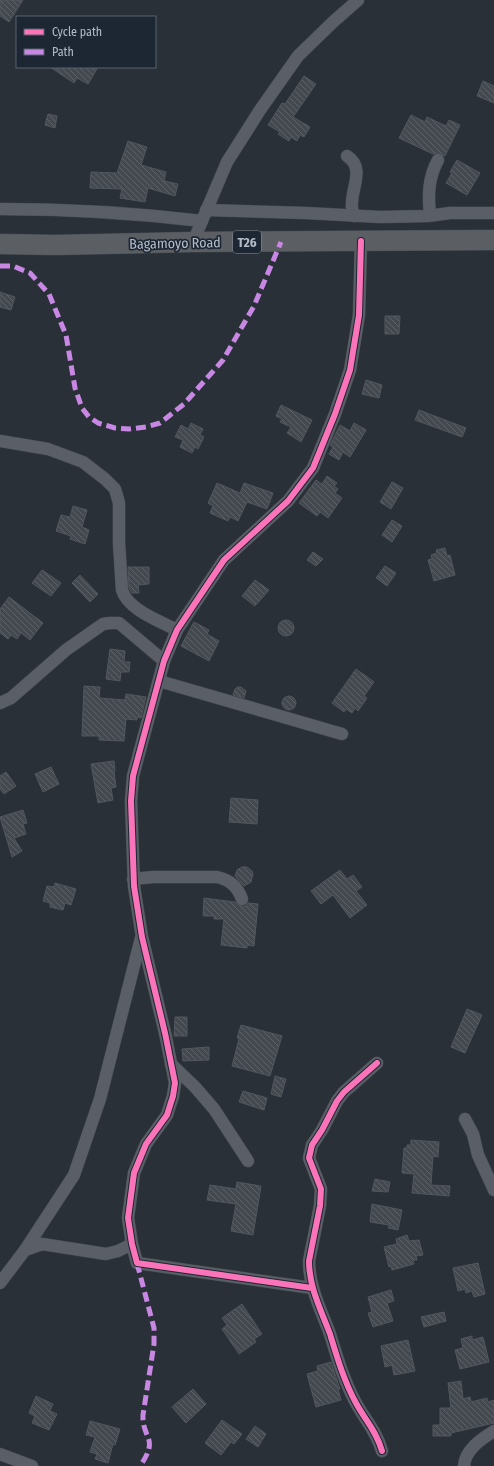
<svg xmlns="http://www.w3.org/2000/svg" width="494" height="1466" font-family="'Fira Sans Condensed',sans-serif">
  <style>
    .building { fill: url(#building-back-hatch); stroke: #52575f }
    .lines { fill: none; stroke-linecap: round; stroke-linejoin: round }
    .minor-casing { stroke: #484c53; stroke-width: 13 }
    .trunk-casing { stroke: #474c53; stroke-width: 21 }
    .minor { stroke: #5a5e66; stroke-width: 12 }
    .trunk { stroke: #5b5f64; stroke-width: 20 }
    .quiet { stroke: #c787e3; stroke-width: 5; stroke-dasharray: 10 5; stroke-linecap: butt }
    .cycleway-casing { stroke: #1d2633; stroke-width: 8 }
    .cycleway { stroke: #fb73b8; stroke-width: 6 }
    .labels { text-anchor: middle; stroke-width: 3.5; stroke-linejoin: round; paint-order: stroke }
    .shield { fill: #1d2633; stroke: #878f9c; stroke-width: 1 }
    .shield-label { font-size: 13px; font-weight: bold; fill: #b4bcc9 }
    .street-label { font-size: 14px; fill: #b4bcc9; stroke: #1d2633 }
  </style>
  <defs>
    <pattern id="building-back-hatch" width="6" height="6" patternUnits="userSpaceOnUse"><rect width="6" height="6" fill="#444950"/><path d="M-1 5l2 2M0 0l6 6M5-1l2 2" fill="none" stroke="#5d6168"/></pattern>
  </defs>
  <rect width="100%" height="100%" fill="#2a3038"/>
  <g class="building">
    <path d="M0,0h23l-14,22 -9,-6z"/>
    <path d="M50,67h48l-10,17 -11,-6 -3,5z"/>
    <path d="M304,76l12,8 -23,33 17,10 -6,10 -4,-2 -3,6 -6,-4 -2,4 -11,-7 2,-2 -12,-7 14,-22 3,1z"/>
    <path d="M483,81l11,5v17l-17,-7z"/>
    <path d="M48,114l9,2 -2,12 -10,-3z"/>
    <path d="M411,115l14,7 2,-5 19,9 3,-6 11,5 -15,31 -7,-3 -5,1 -34,-16z"/>
    <path d="M128,141l19,6 -6,18 25,7 -2,9 14,3 -3,12 -27,-8 -3,14 -25,-4 2,-9 -32,-1 1,-16 26,1z"/>
    <path d="M457,160l23,13 -13,22 -21,-12 6,-10 -2,-1z"/>
    <path d="M0,292l15,5 -4,13 -11,-3z"/>
    <path d="M385,316h15l-1,18h-14z"/>
    <path d="M366,380l16,5 -3,13 -17,-4z"/>
    <path d="M281,405l31,15 -11,22 -14,-9 4,-6 -11,-5 2,-3 -6,-3z"/>
    <path d="M419,410l47,18 -4,9 -47,-17z"/>
    <path d="M191,423l12,6 -3,6 4,2 -6,12 -3,-2 -3,6 -12,-6 3,-7 -8,-3 6,-12 7,4z"/>
    <path d="M354,423l12,7 -16,27 -7,-5 -4,8 -10,-6 4,-7 -3,-2 10,-20 10,6z"/>
    <path d="M327,476l10,7 -3,3 4,3 -3,4 7,5 -14,20 -8,-6 -3,4 -18,-13 17,-23 6,4z"/>
    <path d="M392,482l11,6 -12,21 -11,-7z"/>
    <path d="M217,483l23,10 4,-10 29,10 -6,16 -20,-7 -9,19 -8,-4 -2,4 -18,-8 3,-7 -5,-3z"/>
    <path d="M73,506l14,4 -5,17 7,3 -4,14 -15,-5 1,-3 -15,-5 5,-16 9,2z"/>
    <path d="M392,520l10,6 -10,16 -10,-7z"/>
    <path d="M445,548l2,8 3,-1 5,20 -21,6 -6,-21 4,-1 -1,-4 6,-2 -1,-3z"/>
    <path d="M313,552l10,7 -7,7 -9,-6z"/>
    <path d="M385,566l11,7 -9,13 -11,-8z"/>
    <path d="M128,567h21v17l-11,1 1,8h-7l-3,-5z"/>
    <path d="M42,570l19,13 -10,13 -19,-13z"/>
    <path d="M80,575l18,19 -8,8 -18,-19z"/>
    <path d="M255,580l14,10 -14,16 -13,-10z"/>
    <path d="M9,597l34,26 -13,17 -9,-7 -4,6 -6,-4 -3,4 -8,-6v-24z"/>
    <circle cx="286" cy="628" r="8"/>
    <path d="M194,622l15,8 -2,4 12,7 -10,20 -28,-15z"/>
    <path d="M110,649l15,2 -1,11h6l-1,10h-8l-1,9 -14,-2z"/>
    <path d="M356,669l18,13 -10,14 3,2 -9,13 -3,-3 -3,5 -6,-4 -2,3 -12,-9z"/>
    <path d="M84,686l16,1 -1,11 26,2 1,-6 20,3 -5,21 -4,-1v3l-11,-1 -2,22 -25,-1v-4h-17z"/>
    <path d="M238,687h3l5,4 -2,7 -11,-3 2,-6z"/>
    <circle cx="289" cy="703" r="7"/>
    <path d="M114,761l1,10 -1,1 2,15 -5,1 2,12 -15,3 -7,-39z"/>
    <path d="M51,767l8,17 -16,8 -8,-18z"/>
    <path d="M6,772l10,14 -12,8 -4,-5v-13z"/>
    <path d="M231,798l27,2 -1,24 -28,-2z"/>
    <path d="M23,810l4,13 -4,1 3,10 -12,4 8,13 -10,6 -12,-40z"/>
    <path d="M242,867h5l5,4 1,3 -2,8 -7,4 -9,-10 2,-6z"/>
    <path d="M340,870l7,9 6,-4 9,12 -6,4 11,14 -17,13 -17,-23 -12,9 -10,-13z"/>
    <path d="M55,883l21,6 -5,16 -6,-2 -2,7 -13,-3v-4l-7,-2 4,-15 7,1z"/>
    <path d="M204,898l31,4 6,4h4l3,-3 10,1 -4,42 -7,-1v3l-26,-3 3,-26h-10v-3h-11z"/>
    <path d="M467,1009l15,6 -17,38 -14,-6z"/>
    <path d="M175,1017h12v19h-13z"/>
    <path d="M241,1025l41,11 -12,40 -38,-10 7,-27 -2,-1z"/>
    <path d="M209,1047v13l-26,1 -1,-12z"/>
    <path d="M275,1076l11,3 -5,18 -10,-3z"/>
    <path d="M243,1091l24,7 -3,12 -25,-8z"/>
    <path d="M411,1140l28,2 -1,15 -5,-1 -2,29 19,1 -1,10 -37,-3 2,-19 -12,-1 2,-25h3v-3h4z"/>
    <path d="M375,1179l15,3 -2,10 -16,-1z"/>
    <path d="M237,1182l24,4 -8,49 -22,-4 5,-27 -29,-4 3,-15 26,4z"/>
    <path d="M372,1204l30,6 -4,20 -10,-2 1,-3 -19,-3z"/>
    <path d="M407,1235l2,6 10,-1 4,15 -7,1 1,4h-4l1,4 -22,6 -1,-4 -2,1 -5,-20 13,-3 -1,-5z"/>
    <path d="M478,1263l7,31 -11,3 -2,-6 -6,2 -1,-4 -7,2 -5,-23z"/>
    <path d="M391,1290l3,11 -7,2 6,18 -20,6 -5,-14 4,-1 -4,-15z"/>
    <path d="M242,1304l20,30 -8,5 2,3 -17,12 -17,-25 5,-4 -5,-7z"/>
    <path d="M444,1312l2,9 -22,6 -3,-10z"/>
    <path d="M472,1336v4l11,-3 6,25 -29,7 -5,-19 8,-2 -2,-9z"/>
    <path d="M408,1340l7,31 -21,4 -2,-10 -7,2 -4,-21z"/>
    <path d="M331,1362l9,27h-2l3,11 -25,7 -9,-33 11,-3 -1,-5z"/>
    <path d="M461,1381l2,18 7,-2 1,5 16,-4 1,4 6,-2v23l-43,10v3h-18v-11h7v-17h11l-3,-25z"/>
    <path d="M193,1389l13,15 -20,19 -14,-16z"/>
    <path d="M36,1396l17,8 -3,7 7,3 -8,16 -17,-7 3,-7 -6,-3z"/>
    <path d="M222,1420l20,14 -8,10 -3,-2 -10,13 -16,-12z"/>
    <path d="M90,1421l30,8 -5,16 -2,-1 -5,19 -13,-4 2,-5 -7,-2 5,-15 -9,-2z"/>
    <path d="M255,1426l11,8 -8,13 -12,-8z"/>
  </g>
  <g class="lines">
    <g class="minor-casing">
      <g id="minor">
        <path d="M347,156c18,12 5,30 5,47 -1,4 1,9 2,13"/>
        <path d="M0,209c67,0 135,4 202,12"/>
        <path d="M206,210l100,3 74,4 48,-1 22,-3h44"/>
        <path d="M430,215c-2,-19 -2,-37 8,-55"/>
        <path d="M193,242l34,-80 33,-52 38,-54 35,-34 25,-22"/>
        <path d="M0,441l48,8 35,13 22,17 10,10 4,14v40l3,47c6,20 38,31 55,40"/>
        <path d="M159,681l183,53"/>
        <path d="M0,703l11,-5 55,-48 37,-26 7,-1h9l45,38"/>
        <path d="M133,879l20,-2h64c13,3 20,9 25,22"/>
        <path d="M377,1063l-33,29 -7,9 -15,29 -10,15 -3,13 12,31 -1,17 -11,55c0,26 12,49 21,73 7,23 14,47 26,69 9,17 20,27 26,48"/>
        <path d="M171,1064l24,23 19,22 34,52"/>
        <path d="M465,1119l8,15 5,21 16,35"/>
        <path d="M25,1250l49,-75 26,-76 41,-161"/>
        <path d="M0,1283l25,-33 17,-6 64,10 12,-3 14,-7"/>
        <path d="M312,1288l-175,-25 -5,-19 -4,-26 6,-45 12,-29 21,-29 6,-19 2,-13 -10,-50 -23,-96 -8,-51 -3,-85 2,-25 31,-115 13,-31 47,-70 64,-59 25,-33 22,-54 15,-44 9,-55 2,-74"/>
        <path d="M0,1454l32,12"/>
        <path d="M464,1466c1,-16 17,-27 30,-35"/>
      </g>
    </g>
    <g class="trunk-casing">
      <path id="trunk" d="M0,244l55,1 138,-3 301,-2"/>
    </g>
    <use href="#minor" class="minor"/>
    <use href="#trunk" class="trunk"/>
    <g class="quiet">
      <path d="M0,266h13l17,7 19,21 17,41 9,53 7,20 7,9 9,6 17,5 14,1 17,-2 14,-4 24,-19 39,-44 31,-54 27,-64"/>
      <path d="M137,1263l17,65v16l-11,71c-1,25 17,22 -3,51"/>
    </g>
    <g class="cycleway-casing">
      <g id="cycleway">
        <path d="M377,1063l-33,29 -7,9 -15,29 -10,15 -3,13 12,31 -1,17 -11,55c0,26 12,49 21,73 7,23 14,47 26,69 9,17 20,27 26,48"/>
        <path d="M312,1288l-175,-25 -5,-19 -4,-26 6,-45 12,-29 21,-29 6,-19 2,-13 -10,-50 -23,-96 -8,-51 -3,-85 2,-25 31,-115 13,-31 47,-70 64,-59 25,-33 22,-54 15,-44 9,-55 2,-74"/>
      </g>
    </g>
    <use href="#cycleway" class="cycleway"/>
  </g>
  <g class="labels">
    <rect class="shield" x="233" y="231" width="28" height="22" rx="3"/>
    <g class="shield-label">
      <text x="247" y="247">T26</text>
    </g>
    <g class="street-label">
      <text transform="translate(175 243) rotate(-1)" y="5">Bagamoyo Road</text>
    </g>
  </g>
  <rect x="16" y="16" width="140" height="52" fill="#1d2633" stroke="#59626f"/>
  <rect x="24" y="29" width="20" height="6" fill="#fb73b8" stroke="#59626f"/>
  <text x="52" y="36" font-size="12" fill="#b4bcc9">Cycle path</text>
  <rect x="24" y="49" width="20" height="6" fill="#c787e3" stroke="#59626f"/>
  <text x="52" y="56" font-size="12" fill="#b4bcc9">Path</text>
</svg>
